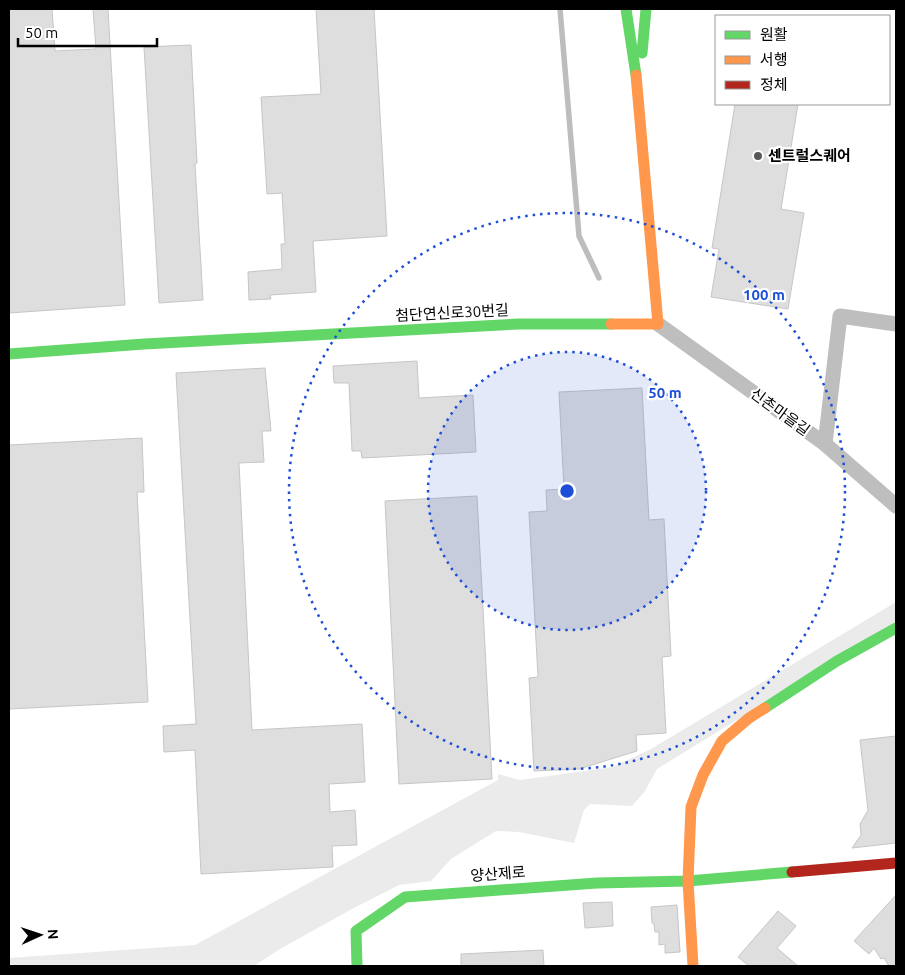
<svg xmlns="http://www.w3.org/2000/svg" width="905" height="975" font-family="Ubuntu,'Noto Sans KR',sans-serif">
  <style>
    .green { fill: #ebebeb }
    .lines { fill: none; stroke-linecap: round; stroke-linejoin: round }
    .stream { stroke: #bdbdbd; stroke-width: 5.5 }
    .building { fill: #dedede; stroke: #c6c6c6 }
    .street { stroke: #bebebe; stroke-width: 15 }
    .fast { stroke: #63d668; stroke-width: 11 }
    .slow { stroke: #ff974d; stroke-width: 11 }
    .jam { stroke: #b3261e; stroke-width: 11 }
    .ring { fill: none; stroke: #1d4ed8; stroke-width: 2.5; stroke-dasharray: 2.5 5 }
    .poi-dot { fill: #595959; stroke: #fff; stroke-width: 2 }
    .labels { text-anchor: middle; stroke-width: 4.5; stroke-linejoin: round; paint-order: stroke }
    .poi-label { font-size: 15px; font-weight: bold; fill: #000; stroke: #fff; text-anchor: start }
    .street-label { font-size: 15px; fill: #000; stroke: #fff }
    .centre { fill: #1d4ed8; stroke: #fff; stroke-width: 2.5 }
    .ring-label { font-size: 15px; text-anchor: middle; font-weight: bold; fill: #1d4ed8; stroke: #fff; stroke-width: 4.5; stroke-linejoin: round; paint-order: stroke }
  </style>
  <rect width="100%" height="100%" fill="#fff"/>
  <path class="green" d="M896,602v20l-239,147 -12,22 -13,15 -42,-2 -6,6 -10,33 -55,-11 -23,-1 -45,28 -20,22 -32,4 -47,24 -72,40 -26,17h-245v-8l186,-13 303,-165v-6l22,6 93,-13 38,-18z"/>
  <g class="lines">
    <path class="stream" d="M560,9l19,227 20,42"/>
  </g>
  <g class="building">
    <path d="M9,9h43l3,42 41,-2 -3,-40h15l17,296 -116,8z"/>
    <path d="M316,9h58l13,227 -74,5 3,51 -46,3 1,4 -22,1 -1,-28 34,-3 -1,-25h4l-3,-51 -15,1 -6,-97 60,-3z"/>
    <path d="M191,45l6,118 -2,1 8,136 -44,3 -15,-256z"/>
    <path d="M735,104h63l-17,105 23,4 -16,96 -77,-12 8,-48 -7,-1z"/>
    <path d="M417,361l2,37 54,-3 3,57 -114,6 -1,-7h-9l-3,-68h-15l-1,-17z"/>
    <path d="M265,368l6,63h-9l2,31 -25,1 13,267 110,-6 3,58 -36,2 1,28 25,-2 2,35 -25,1 1,21 -132,7 -6,-124 -31,2 -1,-26 33,-2 -20,-351z"/>
    <path d="M642,388l7,132 15,-1 7,137 -9,1 4,76 -30,2 1,16 -58,18 -45,2 -5,-93 9,-1 -9,-165 18,-1 -1,-21 18,-1 -5,-97z"/>
    <path d="M142,438l2,54h-7l11,210 -139,7v-264z"/>
    <path d="M477,496l15,283 -93,5 -14,-283z"/>
    <path d="M896,736v107l-44,5 9,-13 -1,-11 8,-14 -8,-70z"/>
    <path d="M896,895v71h-7l-5,-8 -3,1 -7,-11 -5,6 -15,-13z"/>
    <path d="M612,902l1,24 -28,2 -2,-25z"/>
    <path d="M677,905l3,47 -15,1v-9l-6,1v-13h-4l-1,-8 -2,-1 -1,-16z"/>
    <path d="M778,911l18,15 -19,22 21,18h-49l-11,-9z"/>
    <path d="M543,950l1,16h-83v-12z"/>
  </g>
  <g class="lines">
    <g class="street">
      <path d="M658,324l167,120 71,62"/>
      <path d="M825,444l15,-128 56,8"/>
    </g>
    <g class="fast">
      <path d="M626,9l10,66"/>
      <path d="M642,53l4,-44"/>
      <path d="M9,354l135,-10 375,-20h92"/>
      <path d="M765,708l72,-47 59,-33"/>
      <path d="M357,966l-1,-35 49,-34 192,-14 91,-2 104,-9"/>
    </g>
    <g class="slow">
      <path d="M611,324h47l-22,-249"/>
      <path d="M693,966l-5,-85 3,-74 12,-32 19,-34 27,-23 16,-10"/>
    </g>
    <path class="jam" d="M792,872l104,-9"/>
  </g>
  <circle cx="567" cy="491" r="139" fill="#1d4ed8" fill-opacity=".12"/>
  <g class="ring">
    <circle cx="567" cy="491" r="139"/>
    <circle cx="567" cy="491" r="278"/>
  </g>
  <circle class="poi-dot" cx="758" cy="156" r="5"/>
  <g class="labels">
    <g class="poi-label">
      <text x="768" y="161">센트럴스퀘어</text>
    </g>
    <g class="street-label">
      <text transform="translate(452 313) rotate(-3)" y="5">첨단연신로30번길</text>
      <text transform="translate(780 412) rotate(36)" y="5">신촌마을길</text>
      <text transform="translate(498 874) rotate(-4)" y="5">양산제로</text>
    </g>
  </g>
  <circle cx="567" cy="491" r="8" class="centre"/>
  <g class="ring-label">
    <text x="764" y="300">100 m</text>
    <text x="665" y="398">50 m</text>
  </g>
  <rect width="905" height="975" fill="none" stroke="#000000" stroke-width="20"/>
  <rect x="715" y="15" width="175" height="90" fill="#ffffff" stroke="#999999"/>
  <rect x="725" y="31" width="25" height="8" fill="#63d668" stroke="#999999"/>
  <text x="760" y="40" font-size="15" fill="#000000">원활</text>
  <rect x="725" y="56" width="25" height="8" fill="#ff974d" stroke="#999999"/>
  <text x="760" y="65" font-size="15" fill="#000000">서행</text>
  <rect x="725" y="81" width="25" height="8" fill="#b3261e" stroke="#999999"/>
  <text x="760" y="90" font-size="15" fill="#000000">정체</text>
  <g transform="translate(40 935) rotate(87)" stroke="#ffffff" stroke-width="4" paint-order="stroke">
  <path d="M0-4L9 19L0 12L-9 19Z" fill="#000000"/>
  <text y="-8" font-size="14" font-weight="bold" text-anchor="middle" fill="#000000">N</text>
  </g>
  <path d="M18 38v8h139v-8" fill="none" stroke="#000000" stroke-width="2.5"/>
  <text x="25" y="38" font-size="15" fill="#000000" stroke="#ffffff" stroke-width="4" paint-order="stroke">50 m</text>
</svg>
